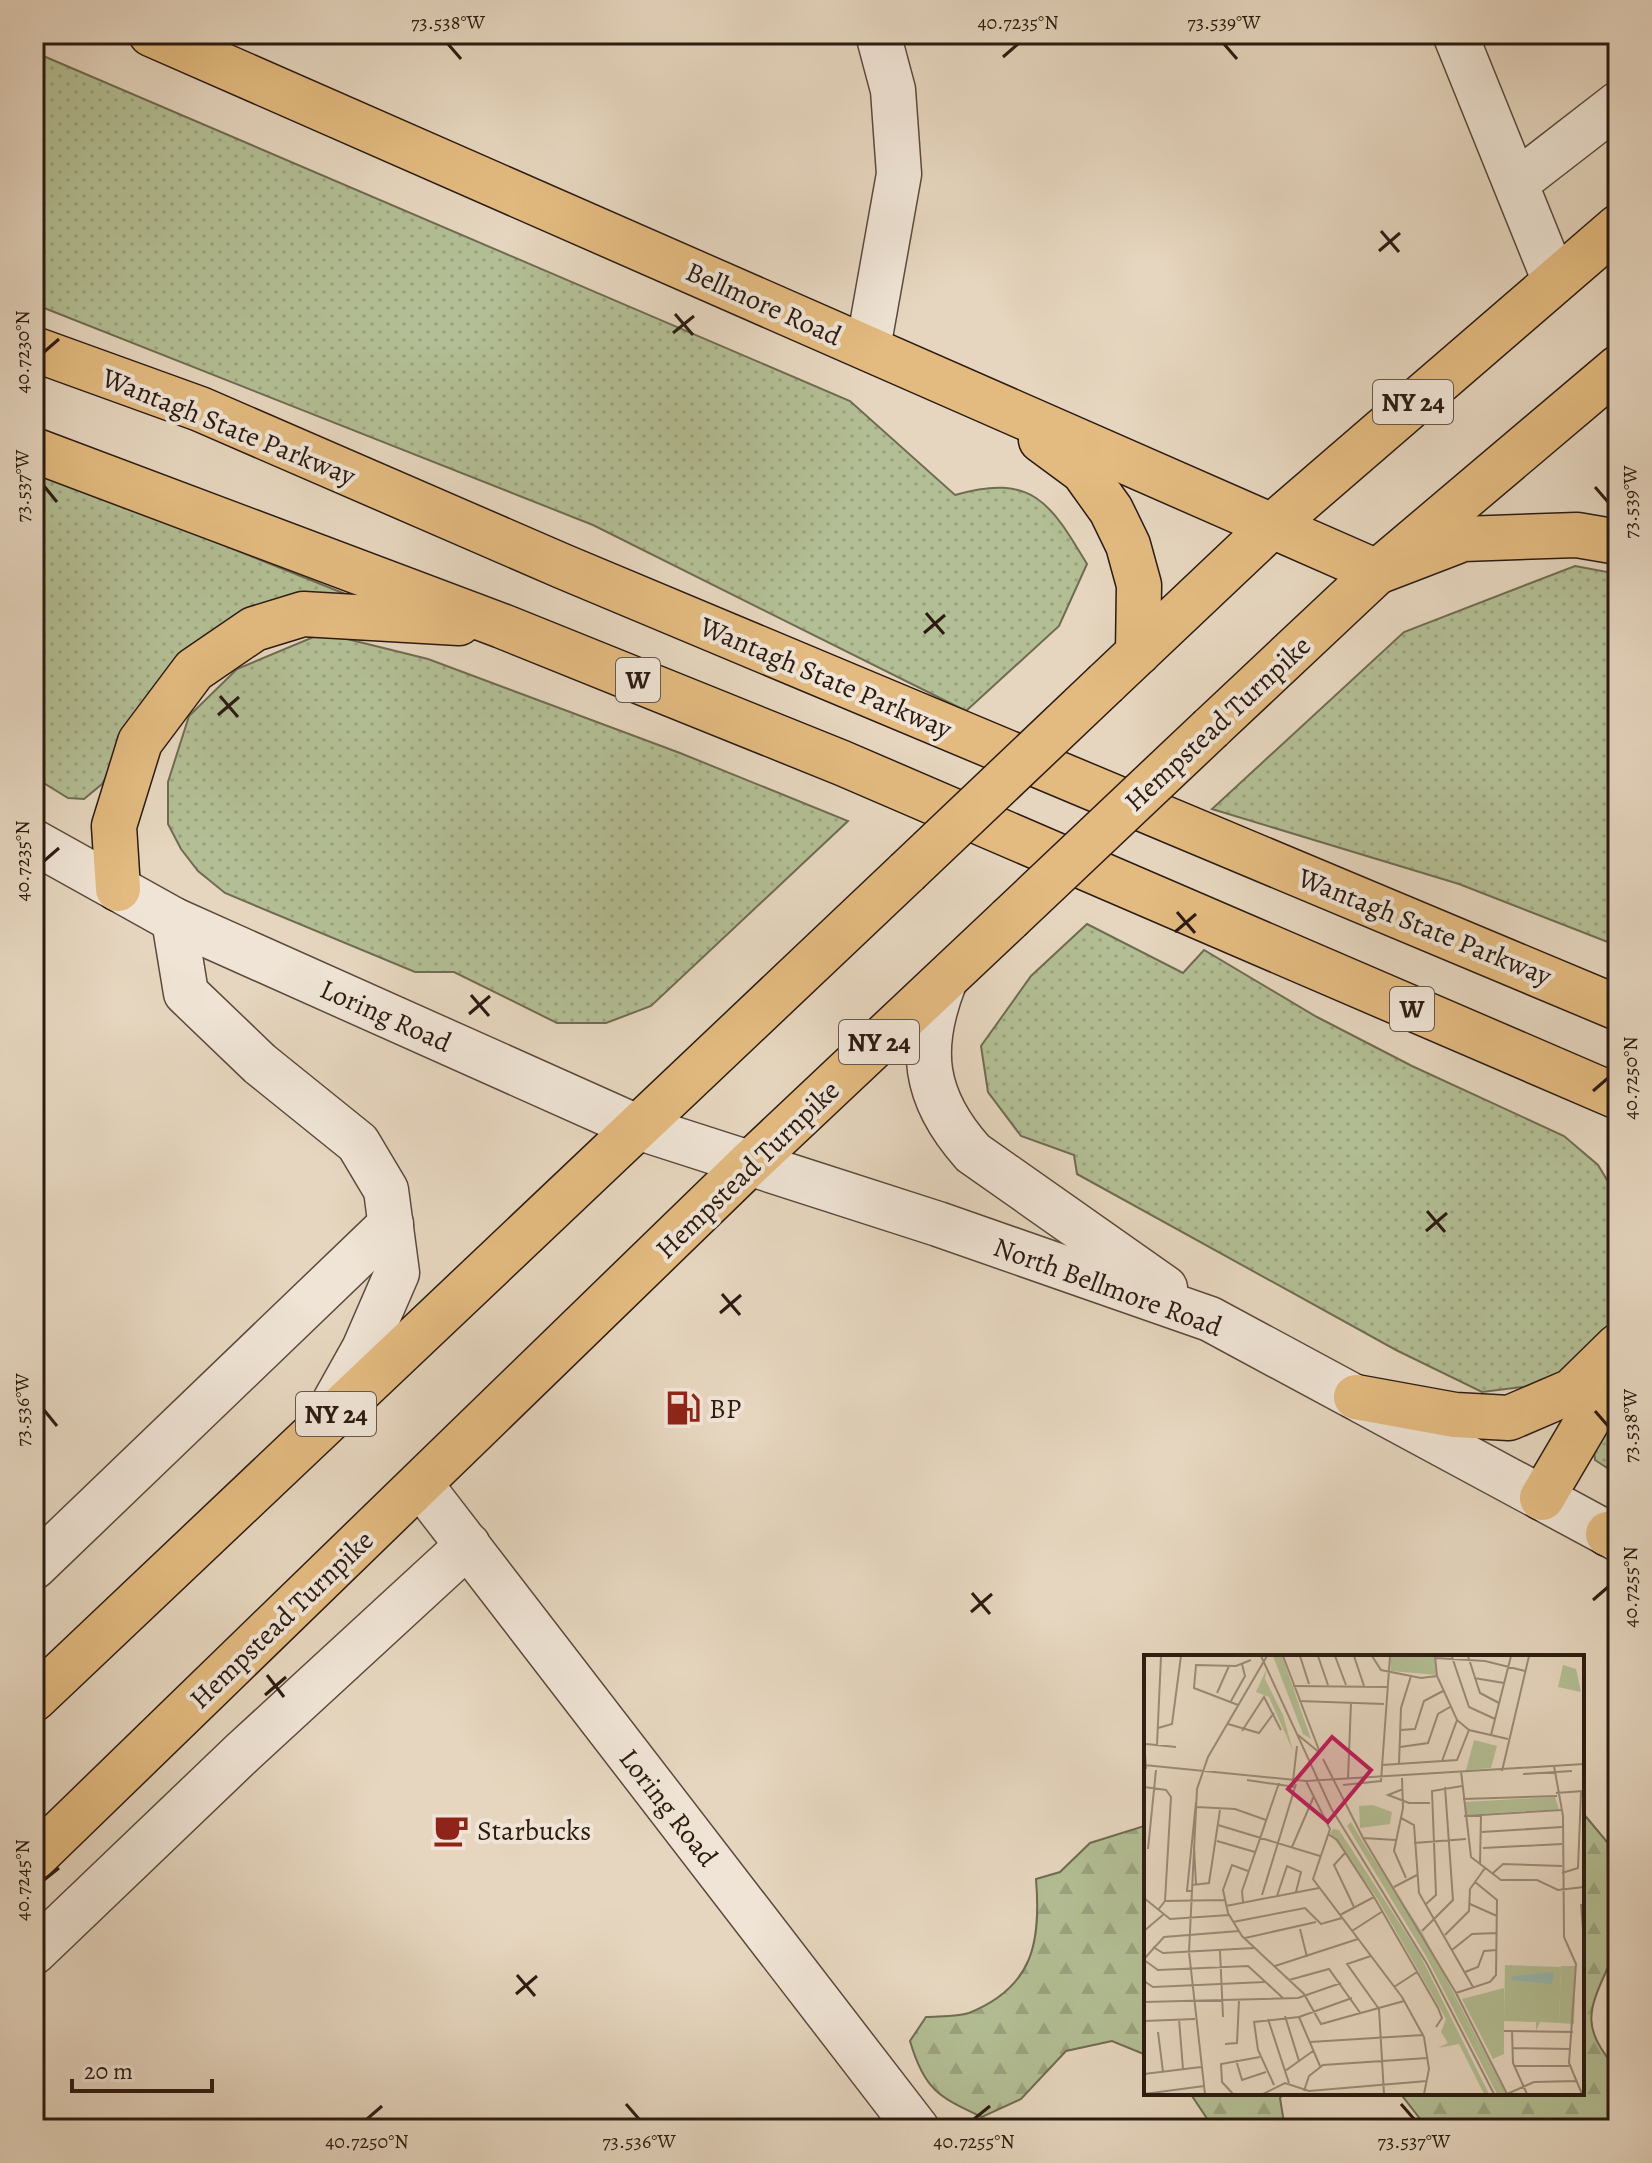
<svg xmlns="http://www.w3.org/2000/svg" width="1652" height="2163" font-family="Alegreya,serif">
  <style>
    .grass { fill: url(#grass-dots); stroke: #6f6c52; stroke-width: 2 }
    .forest { fill: url(#forest-firs); stroke: #6f6c52; stroke-width: 2 }
    .lines { fill: none; stroke-linecap: round; stroke-linejoin: round }
    .minor-casing { stroke: #5a4a3c; stroke-width: 47 }
    .major-casing { stroke: #2b1b11; stroke-width: 47 }
    .highway-casing { stroke: #2b1b11; stroke-width: 47 }
    .minor { stroke: #efe4d5; stroke-width: 44 }
    .major { stroke: #e3bb80; stroke-width: 44 }
    .highway { stroke: #e3bb80; stroke-width: 44 }
    .major-bridge-casing { stroke: #2b1b11; stroke-width: 47; stroke-linecap: butt }
    .major-bridge { stroke: #e3bb80; stroke-width: 44 }
    .ticks { fill: none; stroke: #2b1b11; stroke-width: 3 }
    .labels { text-anchor: middle; stroke-width: 8; stroke-linejoin: round; paint-order: stroke }
    .shield { fill: #efe4d5; stroke: #66574c; stroke-width: 2 }
    .shield-label { font-size: 26px; font-weight: bold; fill: #2b1b11 }
    .street-label { font-size: 28px; fill: #2b1b11; stroke: #efe4d5 }
    .poi-label { font-size: 28px; fill: #2b1b11; stroke: #efe4d5; text-anchor: start }
    .inset-road { fill: none; stroke: #9b8b79; stroke-width: 2 }
    .view { fill: #c2185b; fill-opacity: 0.15; stroke: #c2185b; stroke-width: 4 }
    .inset-edge { fill: none; stroke: #2b1b11; stroke-width: 4 }
    .neatline { fill: none; stroke: #2b1b11; stroke-width: 3 }
    .ticks-label { font-size: 20px; text-anchor: middle; fill: #2b1b11 }
  </style>
  <defs>
    <pattern id="grass-dots" width="8" height="8" patternUnits="userSpaceOnUse" patternTransform="scale(2)"><rect width="8" height="8" fill="#b3be94"/><path d="M2 2h.1M6 6h.1" fill="none" stroke="#9aa37f" stroke-width="1.8" stroke-linecap="round"/></pattern>
    <pattern id="forest-firs" width="22" height="20" patternUnits="userSpaceOnUse" patternTransform="scale(2)"><rect width="22" height="20" fill="#b3be94"/><path d="M5 1l3.5 6h-7zM16 11l3.5 6h-7z" fill="#9aa37f"/></pattern>
  </defs>
  <rect width="100%" height="100%" fill="#e6d6bf"/>
  <filter id="stains"><feTurbulence type="fractalNoise" baseFrequency=".0025" numOctaves="4"/><feColorMatrix values="0 0 0 0 .2 0 0 0 0 .09 0 0 0 0 .02 0 0 0 .5 -.17"/></filter>
  <radialGradient id="worn" r=".72"><stop offset=".6" stop-color="#630" stop-opacity="0"/><stop offset="1" stop-color="#630" stop-opacity=".3"/></radialGradient>
  <g class="grass">
    <path d="M34,52l816,349 105,94c77,-22 95,7 132,69l-28,62 -93,85 -373,-186 -559,-221z"/>
    <path d="M34,470l19,7 300,120 -192,83 -59,104 -18,15 -16,-1 -34,-21z"/>
    <path d="M1575,566l43,8v372l-159,-62 -247,-75 192,-177z"/>
    <path d="M323,633l105,26 252,94 168,68 -197,185 -45,17h-49l-103,-51h-39l-190,-79 -27,-22 -17,-22 -13,-25v-42l21,-66 48,-47z"/>
    <path d="M1087,924l96,49 21,-23 113,67 95,49 152,70 34,29 20,33v121l-14,21 -58,44 -64,8 -86,-42 -319,-176 -3,-19 -53,-19 -33,-44 -7,-46 50,-70z"/>
    <path d="M1618,1413v62l-23,-15 -1,-10z"/>
  </g>
  <g class="forest">
    <path d="M1582,1812l36,43v106l-9,4c-22,48 -28,62 9,106v58h-190l-28,-36h182z"/>
    <path d="M1144,1826l2,229 -34,-14 -46,10 -45,48 -39,18c-44,-20 -58,-28 -72,-76l16,-24c13,-1 31,0 43,-4 65,-26 72,-72 67,-134l24,-7 30,-29z"/>
    <path d="M1190,2093h94l-4,5 5,31h-71z"/>
  </g>
  <g class="lines">
    <g class="minor-casing">
      <g id="minor">
        <path d="M1455,34l99,245"/>
        <path d="M1516,183l102,-79"/>
        <path d="M868,348l31,-174 -6,-84 -15,-56"/>
        <path d="M34,842l140,78 463,207 301,97 272,95 408,220"/>
        <path d="M174,920l12,73 74,71 98,79 28,47 11,83 -33,76 -38,68"/>
        <path d="M945,980c-27,68 -22,117 28,173l192,135"/>
        <path d="M420,1484l497,645"/>
        <path d="M34,1567l357,-343"/>
        <path d="M34,1952l209,-200 225,-207"/>
      </g>
    </g>
    <g class="major-casing">
      <g id="major">
        <path d="M151,34l1226,538"/>
        <path d="M1041,440l42,31 28,39 17,35 11,40 -1,68"/>
        <path d="M1106,683l167,-158 345,-298"/>
        <path d="M1211,728l166,-156 241,-204"/>
        <path d="M34,1699l873,-827"/>
        <path d="M34,1858l715,-694 260,-245"/>
      </g>
    </g>
    <g class="highway-casing">
      <g id="highway">
        <path d="M34,349l166,60 362,157 1056,442"/>
        <path d="M34,450l468,176 340,137 776,334"/>
        <path d="M1377,572l86,-33 114,-4 41,7"/>
        <path d="M118,889l-4,-63 26,-84 54,-72 60,-41 49,-15 156,9"/>
        <path d="M1356,1397l99,18 54,3 63,-27 46,-45"/>
        <path d="M1542,1498l76,-129"/>
        <path d="M1608,1534l10,-1"/>
      </g>
    </g>
    <use href="#minor" class="minor"/>
    <use href="#major" class="major"/>
    <use href="#highway" class="highway"/>
    <g class="major-bridge-casing">
      <g id="major-bridge">
        <path d="M907,872l199,-189"/>
        <path d="M1009,919l202,-191"/>
      </g>
    </g>
    <use href="#major-bridge" class="major-bridge"/>
  </g>
  <path class="ticks" d="M448,44l13,15M1224,44l13,15M1003,57l15,-13M1381,231l18,21M1379,251l21,-18M675,314l18,21M673,333l21,-17M44,352l15,-13M44,486l13,16M1595,487l13,15M926,613l18,21M924,633l21,-18M220,696l18,21M218,715l21,-18M44,861l15,-13M1177,912l18,21M1175,932l21,-18M471,995l18,21M469,1014l21,-18M1593,1091l15,-13M1427,1211l18,21M1426,1231l21,-18M722,1294l18,21M720,1313l21,-18M44,1410l13,16M1595,1411l13,15M972,1593l18,21M1593,1600l15,-13M971,1612l21,-18M267,1675l17,22M265,1695l21,-18M44,1880l15,-12M517,1975l18,21M516,1994l21,-18M626,2104l13,15M1401,2104l13,15M367,2119l15,-13M974,2119l16,-13"/>
  <defs>
    <g id="fuel-bare" transform="scale(2.76)"><path d="M-5.5-6h7V0h2V4h1.3V-2.5L3-4.5l.8-.8L6-3V5H2.5V1h-1V6h-7ZM-4.2-4.7v3.2H.2V-4.7Z" fill="#8f2418" stroke="#efe4d5" stroke-width="2.5" paint-order="stroke"/></g>
    <g id="cafe-bare" transform="scale(2.76)"><path d="M-5.5-4.5H6V0H3Q3 3.5 0 3.5H-2.5Q-5.5 3.5-5.5 0ZM3-3.2v2h1.7v-2ZM-6 4.5H4V6H-6Z" fill="#8f2418" stroke="#efe4d5" stroke-width="2.5" paint-order="stroke"/></g>
  </defs>
  <g fill-rule="evenodd">
    <use href="#fuel-bare" x="683" y="1408"/>
    <use href="#cafe-bare" x="451" y="1830"/>
  </g>
  <g class="labels">
    <g class="shield">
      <rect x="1373" y="380" width="80" height="44" rx="6"/>
      <rect x="616" y="658" width="44" height="44" rx="6"/>
      <rect x="1390" y="987" width="44" height="44" rx="6"/>
      <rect x="839" y="1020" width="80" height="44" rx="6"/>
      <rect x="296" y="1392" width="80" height="44" rx="6"/>
    </g>
    <g class="shield-label">
      <text x="1413" y="411">NY 24</text>
      <text x="638" y="689">W</text>
      <text x="1412" y="1018">W</text>
      <text x="879" y="1051">NY 24</text>
      <text x="336" y="1423">NY 24</text>
    </g>
    <g class="street-label">
      <text transform="translate(764 303) rotate(24)" y="10">Bellmore Road</text>
      <text transform="translate(229 426) rotate(22)" y="10">Wantagh State Parkway</text>
      <text transform="translate(826 677) rotate(23)" y="10">Wantagh State Parkway</text>
      <text transform="translate(1217 723) rotate(-43)" y="10">Hempstead Turnpike</text>
      <text transform="translate(1425 926) rotate(22)" y="10">Wantagh State Parkway</text>
      <text transform="translate(386 1015) rotate(24)" y="10">Loring Road</text>
      <text transform="translate(747 1169) rotate(-44)" y="10">Hempstead Turnpike</text>
      <text transform="translate(1108 1286) rotate(20)" y="10">North Bellmore Road</text>
      <text transform="translate(281 1619) rotate(-44)" y="10">Hempstead Turnpike</text>
      <text transform="translate(669 1807) rotate(52)" y="10">Loring Road</text>
    </g>
    <g class="poi-label">
      <text x="709" y="1418">BP</text>
      <text x="477" y="1840">Starbucks</text>
    </g>
  </g>
  <g transform="translate(1144 1655)">
    <rect width="440" height="440" fill="#e6d6bf"/>
    <path d="M207,167l102,174 49,98h-5l-70,-136 -80,-132zM361,310l56,2 -2,56 -19,-1 -4,9v-9l-32,-1z" fill="#b3be94"/>
    <path d="M129,1h9l29,83 -8,-5zM122,15l-1,9 18,36 10,36 -24,-54 -13,-5zM330,85l23,6 -6,22 -25,2zM229,150l19,7 -2,12 -30,4 -1,-22zM189,174l6,1 80,123 70,141h-5l-25,-50 -21,4 10,-5 -7,-11 5,-13 -69,-121 -47,-65zM214,180l64,97 84,162h-4l-49,-98z" fill="#b3be94"/>
    <path d="M246,1h45l2,19 -46,-4zM419,10l13,4 5,23 -23,-5zM411,142l4,12 -94,6v-13zM417,311h15l-2,58 -15,-1zM360,333v66l-11,5 -31,-60zM369,334l40,2 -1,19h-36z" fill="#b3be94"/>
    <path d="M410,317l-2,12 -42,-4 3,-4z" fill="#97b9ae"/>
    <path class="inset-road" d="M117,1l70,152 96,156 67,130M139,1l36,94M156,1l9,28M174,1l10,29M191,1l11,29M210,1l10,30M228,1l9,14 40,8 16,-2M291,1l2,20 20,44 12,10 39,9M324,1l12,37 19,10M308,2l17,50 26,12M291,3l50,3 40,10M330,23l30,5M149,31l94,1M73,38l12,-27M87,46l14,-25 -3,-12M155,46l85,3M94,50l-44,-17 2,-23 40,1 15,-6M84,69l31,9 15,-20M14,73l14,-4 9,-68M256,75l15,-1 9,-28 19,-10M98,76l22,-34 17,33M154,80l22,18M347,80l20,-79M0,85l2,29M2,89l30,3M13,90l4,-89M256,92l28,-4 10,-29 12,-7M179,104l40,79 93,155 51,101M298,106l15,-41M255,109l2,-56 10,-32M0,110l162,16 278,-17M238,110l75,-5 12,-30M410,111l9,50 1,121 12,27 -7,99 13,31M317,116l10,86 30,23h36l21,10 26,-3M358,116l27,-115M379,119l49,-3M204,123l3,-75M258,123l1,30 -9,43 12,27M103,125l48,7M149,126l4,-35M162,126l24,48 -17,50 89,118 22,40 5,32 -5,25M199,130l38,-4 9,-125M0,132l22,3 5,7 -6,104 -7,9M259,134l-15,6 21,8h21M412,138l27,-2M319,144l94,-3M53,152l38,2 31,11M320,161l97,-6M257,163l13,7 5,68 54,94M74,170l102,31M338,177l80,-5M184,179l9,6 37,57 64,111 4,10 -6,9M219,183l33,2M73,186l38,11M270,188l52,-4M50,191l2,39M148,192l22,-51M339,193l79,-4M4,194l8,-79M201,198l-11,12 20,42M336,209l1,-49M104,216l-16,-6 -9,25 5,23 14,23 62,58 17,30 83,-23M418,218l16,-5 3,-76M348,219l11,-10 59,2M48,230l17,-2 11,-73M250,232l23,-12M47,236h-4l9,-89M118,240l34,-111M133,241l10,-30 14,6 -5,20M0,243l26,21 59,-4M21,246l60,-1M99,247l-1,-11 37,-108M282,249l10,-9 -4,-104 30,-5M326,249l27,12M437,249l3,38M82,251l93,-18M196,260l34,-18M89,267l72,-14 16,16 21,-6M156,274l7,28M0,276l20,-17M208,276l31,-20M278,276l31,-31 -8,-113M301,280l24,-24 1,-22 15,-21M101,283l71,-16M9,292l10,6 91,-5M308,295l20,-16 25,-1M76,296l3,66M227,301l-24,8 32,45 5,85M0,304l20,-22 75,-6M0,305l14,10 90,-4 35,32M131,311l83,-27M321,317l13,-5 6,-16 13,-1M145,325l40,-11 32,45M0,326l9,6 112,-5M250,332l23,-15M312,338l34,-11 6,-7 1,-75 -22,-18M0,347l154,-4 43,-15M141,361l14,45M155,362l21,49M35,364l4,50M124,364l21,64M0,366l51,-2M360,376l69,1M368,376l1,32 14,31M14,377l5,40M166,387l113,-7M81,389l12,-1 2,-43M368,393l58,1M92,405l6,20 24,-8M370,411h55M141,416l28,-20M0,419l57,-7M130,430l-16,-35 -4,-28 45,-5 53,-19M160,436l5,-15 14,-11 104,-7M0,439l60,-8M61,439l-16,-142 8,-163 11,-32 59,-101M89,439l-11,-12 -1,-18 39,-7M119,439l22,-11 24,8 118,-10M363,439l27,-12 42,-1"/>
    <path class="view" d="M188,82l39,33 -43,52 -40,-33z"/>
    <rect width="440" height="440" class="inset-edge"/>
  </g>
  <rect width="1652" height="2163" fill="none" stroke="#e6d6bf" stroke-width="88"/>
  <path d="M72 2079v12h140v-12" fill="none" stroke="#2b1b11" stroke-width="4"/>
  <text x="84" y="2079" font-size="24" fill="#2b1b11" stroke="#efe4d5" stroke-width="6" paint-order="stroke">20 m</text>
  <rect x="44" y="44" width="1564" height="2075" class="neatline"/>
  <g class="ticks-label">
    <text x="448" y="29">73.538°W</text>
    <text x="1018" y="29">40.7235°N</text>
    <text x="1224" y="29">73.539°W</text>
    <text transform="translate(22 352) rotate(-90)" y="7">40.7230°N</text>
    <text transform="translate(22 486) rotate(-90)" y="7">73.537°W</text>
    <text transform="translate(1630 502) rotate(-90)" y="7">73.539°W</text>
    <text transform="translate(22 861) rotate(-90)" y="7">40.7235°N</text>
    <text transform="translate(1630 1078) rotate(-90)" y="7">40.7250°N</text>
    <text transform="translate(22 1410) rotate(-90)" y="7">73.536°W</text>
    <text transform="translate(1630 1426) rotate(-90)" y="7">73.538°W</text>
    <text transform="translate(1630 1587) rotate(-90)" y="7">40.7255°N</text>
    <text transform="translate(22 1880) rotate(-90)" y="7">40.7245°N</text>
    <text x="367" y="2148">40.7250°N</text>
    <text x="639" y="2148">73.536°W</text>
    <text x="974" y="2148">40.7255°N</text>
    <text x="1414" y="2148">73.537°W</text>
  </g>
  <rect width="100%" height="100%" filter="url(#stains)"/>
  <rect width="100%" height="100%" fill="url(#worn)"/>
</svg>
